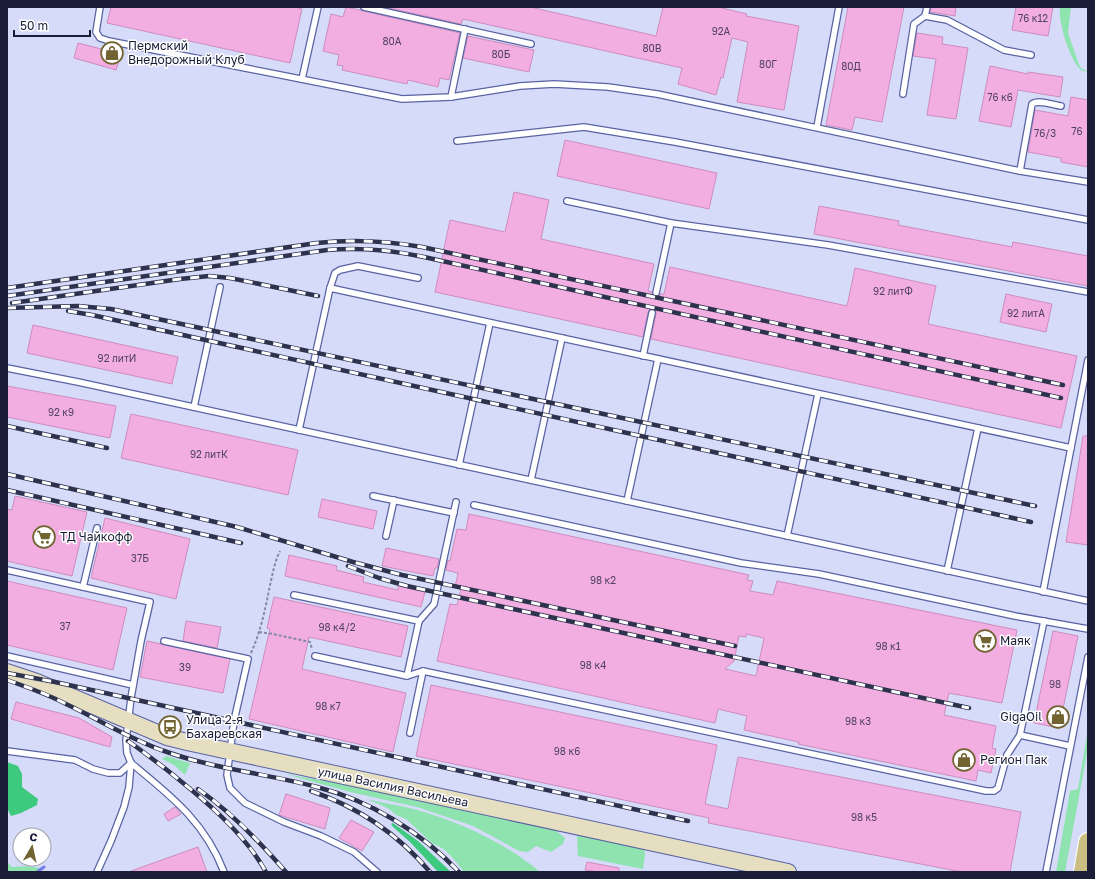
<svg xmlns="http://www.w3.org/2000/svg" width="1095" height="879" font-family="'Golos Text',sans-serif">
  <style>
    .green { fill: #8ee3ae }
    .forest { fill: #3dca7f }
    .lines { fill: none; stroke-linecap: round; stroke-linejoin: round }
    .stream { stroke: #6f7ce8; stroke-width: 3 }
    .building { fill: #f2aee1; stroke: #ce8cbe; fill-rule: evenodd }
    .lane-casing { stroke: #5963a3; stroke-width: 8 }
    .secondary-casing { stroke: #5963a3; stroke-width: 18 }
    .primary-casing { stroke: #fff; stroke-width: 20 }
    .path { stroke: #8489a6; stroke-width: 2; stroke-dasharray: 3 2; stroke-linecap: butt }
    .lane { stroke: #fff; stroke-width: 5.5 }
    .secondary { stroke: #e5dec1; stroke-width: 16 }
    .primary { stroke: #cbbe83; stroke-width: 18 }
    .rail-casing { stroke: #2d324d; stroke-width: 4.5 }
    .rail { stroke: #fefefe; stroke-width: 3; stroke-dasharray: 9; stroke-linecap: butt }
    .labels { text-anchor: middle; stroke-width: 3; stroke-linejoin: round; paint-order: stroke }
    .number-label { font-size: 10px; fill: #4f4162 }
    .poi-label { font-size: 12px; fill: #191d38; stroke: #fefefe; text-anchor: start }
    .street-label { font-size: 12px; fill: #191d38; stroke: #fefefe }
  </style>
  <rect width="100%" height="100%" fill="#d5dbf9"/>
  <g class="green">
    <path d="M1060,7h11l-3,26 11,32 2,3 7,4c-3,-1 -7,-1 -8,-3 -11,-11 -22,-48 -20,-62z"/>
    <path d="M1088,728v20l-23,124h-9l14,-81 8,-2z"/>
    <path d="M166,756l24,7 -5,12 -11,-10 -12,-6z"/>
    <path d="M285,774l103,18 74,15 41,12 21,2 31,9 10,8 -2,6 -12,8 -15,-6 -8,6 -9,-1 -46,-25 -56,-19 -67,-15z"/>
    <path d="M366,799c17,4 34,6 51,11 44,12 88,33 123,62h-76c-8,-10 -18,-25 -31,-28l-27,-25 -10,-4 -7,-6 -8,-4z"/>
    <path d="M583,835l61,14 1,6 -2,14 -65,-13 -1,-20z"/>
    <path d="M7,862l5,5 15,-1 12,2 1,4h-33z"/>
  </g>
  <g class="forest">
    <path d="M7,762l11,4 4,8v13l16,12 -1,6 -16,8 -10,3 -4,-8z"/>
    <path d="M393,823l25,18 33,31h-13l-28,-30 -17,-15 -2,-3z"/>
  </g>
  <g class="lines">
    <path class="stream" d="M37,872l7,-5"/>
  </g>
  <g class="building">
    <path d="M111,7h184l7,2 -12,54 -183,-40z"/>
    <path d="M346,7l114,26 -11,47 -9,-2 -2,9 -30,-7 -1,4 -65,-14 1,-4 -6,-1 2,-10 -16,-4 8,-37 12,3z"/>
    <path d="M384,7h146l126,29 7,-29h55l29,7 -1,2 53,10 -15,84 -47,-8 11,-60 -16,-4 -9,40 -2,-1 -5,18 -38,-11 4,-16 -219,-49 -2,5z"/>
    <path d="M848,7h56l-22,115 -27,-5 -3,13 -26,-5z"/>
    <path d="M931,7h25l-1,9 -25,-4z"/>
    <path d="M1016,7h37l-5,29 -36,-6z"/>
    <path d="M917,33l26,4 -1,7 26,4 -12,71 -29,-4 9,-56 -23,-3z"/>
    <path d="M468,36l66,14 -5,22 -66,-14z"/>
    <path d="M78,43l43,11 -5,16 -42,-12z"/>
    <path d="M990,66l38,8v-2l35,5 -3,20 -42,-7 -7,37 -32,-6z"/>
    <path d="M1071,97l17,3v67l-27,-5v-4l-33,-6 7,-42 33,6z"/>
    <path d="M565,140l152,33 -8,36 -152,-33z"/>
    <path d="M514,192l35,8 -8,39 113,25 -6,27 4,1 1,4 3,1 3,-1 1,-2h4l6,-27 177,39 8,-38 81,18 -8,38 149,32 -16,72 -410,-89 5,-25v-3l-3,-2h-3l-2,3 -5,25 -208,-45 15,-72 55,12z"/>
    <path d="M819,206l80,15 -1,4 114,22 1,-5 75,14v30l-274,-52z"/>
    <path d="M1006,294l46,10 -6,28 -46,-10z"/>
    <path d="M33,325l145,32 -6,27 -145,-31z"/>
    <path d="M7,386l109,20 -6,32 -103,-21z"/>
    <path d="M131,414l167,36 -10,45 -167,-37z"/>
    <path d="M1083,436h5v109l-22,-3z"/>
    <path d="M15,496l72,16 -15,64 -65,-15v-52l5,1z"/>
    <path d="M322,499l55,12 -4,18 -55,-12z"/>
    <path d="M469,514l280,61 -2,5 6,1 -3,10 23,4 4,-14 240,49 -15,73 -53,-10 -5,22 52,11 -4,22 4,1 -5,24 -13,-3 -2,11 -178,-37 1,-2 -55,-12 3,-14 -29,-7 -3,14 -278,-62 13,-57 7,1 4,-16 -6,-2 3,-14 -12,-3 2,-10 2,1 7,-32 9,1zM746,634l18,4 -8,38 -31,-7 9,-8 5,-25 7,1z"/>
    <path d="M105,518l85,21 -14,60 -85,-21z"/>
    <path d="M386,548l53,11 -2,9h-2l-2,8 -51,-10z"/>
    <path d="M289,555l48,11 -1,4 28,7 -1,5 35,8v-4l27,6 -4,15 -136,-31z"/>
    <path d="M7,581l120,27 -14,62 -106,-25z"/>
    <path d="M274,597l134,29 -7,31 -92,-20 -7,32 104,24 -13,59 -144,-33 21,-90 -3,-1z"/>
    <path d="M186,621l35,6 -4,21 -34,-7z"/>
    <path d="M1053,631l25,5 -19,92 -25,-5z"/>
    <path d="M147,641l83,18 -7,34 -83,-16z"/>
    <path d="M431,685l286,60 -12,59 23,5 10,-52 283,55 -11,60h-48l-254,-49 1,-5 -293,-62z"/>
    <path d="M16,702l63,16 33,19 -2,10 -99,-28z"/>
    <path d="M286,794l44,14 -5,21 -46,-14z"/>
    <path d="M175,807l6,7 -13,7 -4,-7z"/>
    <path d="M351,820l23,12 -12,19 -23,-13z"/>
    <path d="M198,847l9,25h-76v-1z"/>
    <path d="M587,862l32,6v4h-21l-13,-2z"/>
  </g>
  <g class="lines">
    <g class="lane-casing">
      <g id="lane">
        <path d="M100,7l-4,25 4,6 9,3 293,58 49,-2 69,-11 34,-2 54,3 49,7 363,77 68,11"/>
        <path d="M364,7l167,37"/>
        <path d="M925,16l22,4 57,30 27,5"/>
        <path d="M302,79l16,-72"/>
        <path d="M903,94l11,-70 11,-8 2,-9"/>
        <path d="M451,97l14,-68"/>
        <path d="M817,127l22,-120"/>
        <path d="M457,141l127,-14 91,15 413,78"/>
        <path d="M1020,171l12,-67c7,-5 21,1 29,2"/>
        <path d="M567,201l104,22 157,22 260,47"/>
        <path d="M330,288l5,-15 5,-3 18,-4 60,12"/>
        <path d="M656,293l15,-70"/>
        <path d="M643,356l9,-43"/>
        <path d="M7,368l71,14 1010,219"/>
        <path d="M194,407l26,-120"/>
        <path d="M299,430l31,-142 741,160"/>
        <path d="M459,465l31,-142"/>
        <path d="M531,480l31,-142"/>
        <path d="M373,496l81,17"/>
        <path d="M627,501l31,-142"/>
        <path d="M474,505l267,58 78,11 196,42 73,13"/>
        <path d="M97,528l-14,59 67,15 -9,39 -10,57 -5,42 1,13 4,10 -2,24 -5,20 -13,34 -14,31"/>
        <path d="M386,536l8,-36"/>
        <path d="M787,536l31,-142"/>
        <path d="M7,570l76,17"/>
        <path d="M947,571l31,-143"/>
        <path d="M1043,592l45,-232"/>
        <path d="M294,595l125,26"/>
        <path d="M164,641l84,18 -14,62 -7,54 3,13 15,15 39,19 37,14 33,16 23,20"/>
        <path d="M7,656l126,29"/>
        <path d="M315,656l92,20 16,-5 563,120h8l4,-3 9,-33 13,-20 24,-114"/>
        <path d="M407,676l12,-55 15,-17 22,-102"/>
        <path d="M410,733l13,-62"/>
        <path d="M1020,735l50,11"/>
        <path d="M7,751l68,9 18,9 15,4h12l11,-10"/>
        <path d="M131,763c40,33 74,59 93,109"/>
        <path d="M1046,872l42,-215"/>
      </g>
    </g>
    <g class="secondary-casing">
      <path id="secondary" d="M7,672l30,10 130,55 20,5 601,130"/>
    </g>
    <g class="primary-casing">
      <path id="primary" d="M1083,872l5,-30"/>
    </g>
    <g class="path">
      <path d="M259,632l14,2 37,8 2,7"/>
      <path d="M251,653c9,-20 14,-42 18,-63 3,-13 5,-27 11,-39"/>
    </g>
    <use href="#lane" class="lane"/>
    <use href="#secondary" class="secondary"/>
    <use href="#primary" class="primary"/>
    <g class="rail-casing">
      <g id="rail">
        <path d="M7,288l310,-45c36,-4 70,-2 105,4l641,138"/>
        <path d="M7,296l320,-46c34,-3 65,0 97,7l637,141"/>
        <path d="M12,303l168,-24 29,-3 21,2 88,18"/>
        <path d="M7,308l71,-2 33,3 924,197"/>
        <path d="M68,311l24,4 939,207"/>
        <path d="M7,426l100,22"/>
        <path d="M7,474l230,53 116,35 49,13 333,71"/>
        <path d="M7,490l234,53"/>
        <path d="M348,566l31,12 28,8 562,122"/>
        <path d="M7,673l48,9 633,139"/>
        <path d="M7,680c20,7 40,14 59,24 34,16 65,36 101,48 48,17 101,22 150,35 54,14 104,45 142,85"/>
        <path d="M128,741c13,9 26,19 39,29 35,28 77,62 99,102"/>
        <path d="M198,789c33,23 61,52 88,83"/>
        <path d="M311,791c47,16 87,43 119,81"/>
      </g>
    </g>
    <use href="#rail" class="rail"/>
  </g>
  <defs>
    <g id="shop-ring" transform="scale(1.15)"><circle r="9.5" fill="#fefefe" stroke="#716431" stroke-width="1.5"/><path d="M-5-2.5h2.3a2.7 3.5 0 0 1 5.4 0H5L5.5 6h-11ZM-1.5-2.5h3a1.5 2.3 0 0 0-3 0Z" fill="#716431"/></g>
    <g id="supermarket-ring" transform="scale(1.15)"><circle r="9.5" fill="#fefefe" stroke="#716431" stroke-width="1.5"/><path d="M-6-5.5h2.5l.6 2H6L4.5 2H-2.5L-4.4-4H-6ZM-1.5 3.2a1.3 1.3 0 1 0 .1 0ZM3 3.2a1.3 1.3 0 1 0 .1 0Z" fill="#716431"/></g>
    <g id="bus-ring" transform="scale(1.15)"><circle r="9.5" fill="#fefefe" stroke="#716431" stroke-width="1.5"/><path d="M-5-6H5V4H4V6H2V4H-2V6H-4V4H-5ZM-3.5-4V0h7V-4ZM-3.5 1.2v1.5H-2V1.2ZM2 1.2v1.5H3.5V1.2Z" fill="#716431"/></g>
  </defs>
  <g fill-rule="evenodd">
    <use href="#shop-ring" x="112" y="53"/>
    <use href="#supermarket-ring" x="44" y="537"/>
    <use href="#supermarket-ring" x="985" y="641"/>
    <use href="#shop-ring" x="1058" y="717"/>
    <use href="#bus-ring" x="170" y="727"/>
    <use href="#shop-ring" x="964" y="760"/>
  </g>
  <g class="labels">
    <g class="number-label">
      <text x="1033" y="22">76 к12</text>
      <text x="721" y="35">92А</text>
      <text x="392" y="45">80А</text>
      <text x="652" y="52">80В</text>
      <text x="501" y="58">80Б</text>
      <text x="768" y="68">80Г</text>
      <text x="851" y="70">80Д</text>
      <text x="1000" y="101">76 к6</text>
      <text x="1077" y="135">76</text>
      <text x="1045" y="137">76/3</text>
      <text x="893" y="295">92 литФ</text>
      <text x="1026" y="317">92 литА</text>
      <text x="117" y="362">92 литИ</text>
      <text x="61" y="416">92 к9</text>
      <text x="209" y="458">92 литК</text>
      <text x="140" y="562">37Б</text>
      <text x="603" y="584">98 к2</text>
      <text x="65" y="630">37</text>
      <text x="337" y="631">98 к4/2</text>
      <text x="888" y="650">98 к1</text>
      <text x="593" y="669">98 к4</text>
      <text x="185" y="671">39</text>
      <text x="1055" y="688">98</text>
      <text x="328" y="710">98 к7</text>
      <text x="858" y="725">98 к3</text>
      <text x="567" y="755">98 к6</text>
      <text x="864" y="821">98 к5</text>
    </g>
    <g class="poi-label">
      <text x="128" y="50">Пермский<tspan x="128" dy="14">Внедорожный Клуб</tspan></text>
      <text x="60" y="541">ТД Чайкофф</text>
      <text x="1000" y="645">Маяк</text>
      <text x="1042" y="721" text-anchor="end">GigaOil</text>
      <text x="186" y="724">Улица 2-я<tspan x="186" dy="14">Бахаревская</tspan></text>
      <text x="980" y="764">Регион Пак</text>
    </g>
    <g class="street-label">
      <text transform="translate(393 787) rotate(12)" y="4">улица Василия Васильева</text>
    </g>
  </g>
  <rect width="1095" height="879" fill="none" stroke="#191d38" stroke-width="16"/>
  <g transform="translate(32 847) rotate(9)"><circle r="19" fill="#fefefe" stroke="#a2a4af"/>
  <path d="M0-3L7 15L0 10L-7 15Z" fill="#716431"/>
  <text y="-6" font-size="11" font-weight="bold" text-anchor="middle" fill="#191d38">С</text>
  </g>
  <path d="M14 30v6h76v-6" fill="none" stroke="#191d38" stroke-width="2"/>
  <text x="20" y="30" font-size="12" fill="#191d38" stroke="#fefefe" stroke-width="3" paint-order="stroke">50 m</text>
</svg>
